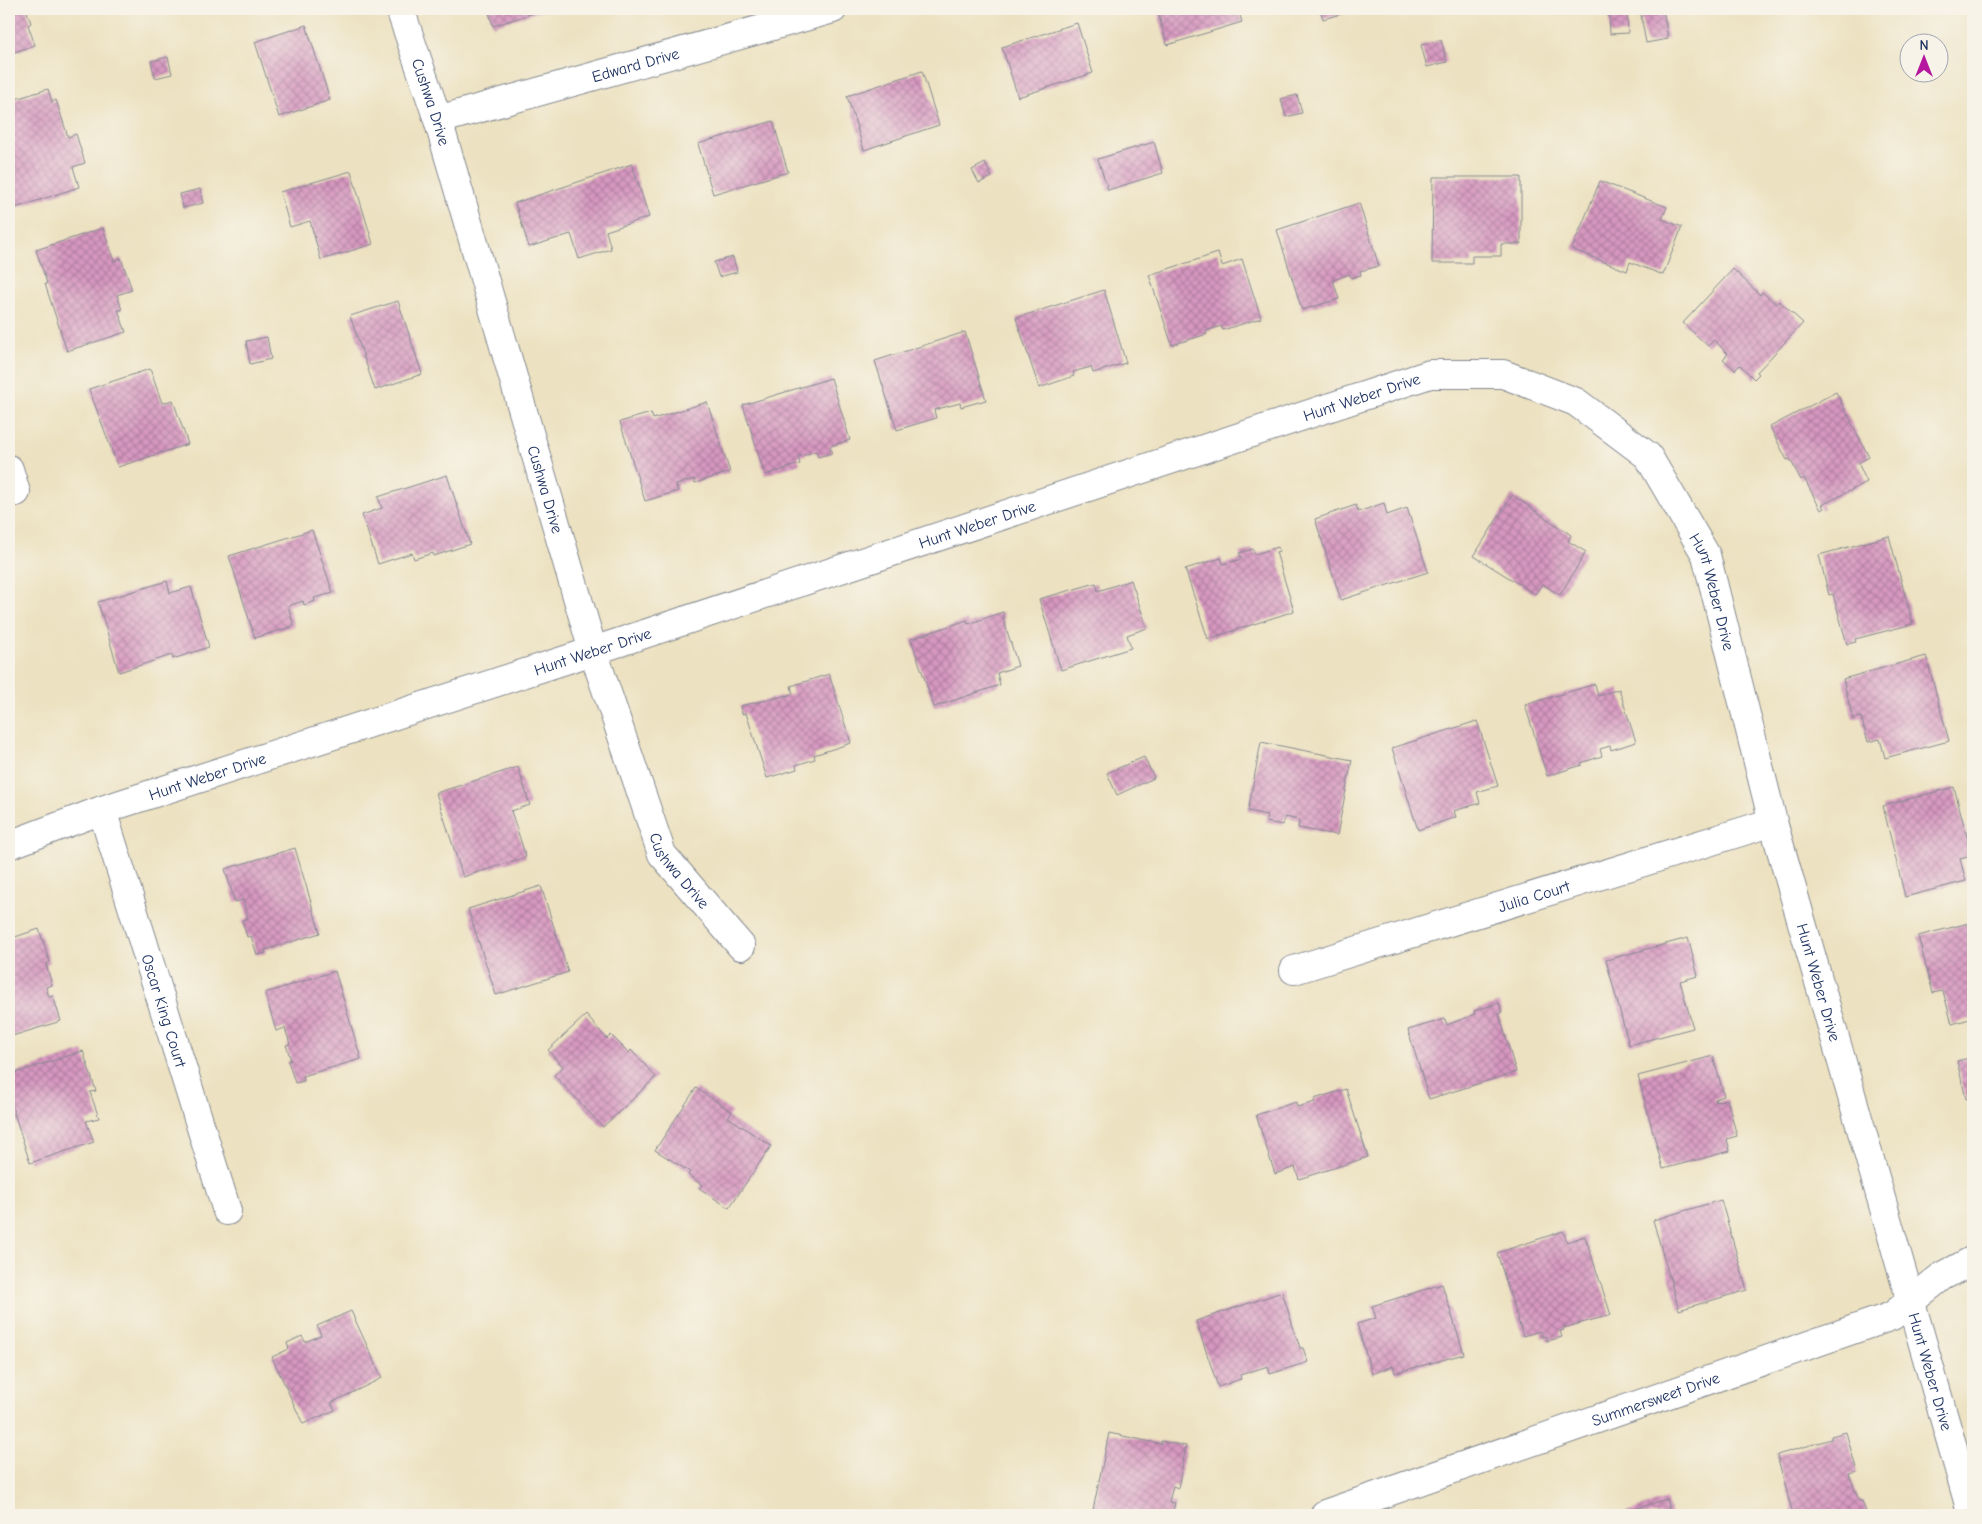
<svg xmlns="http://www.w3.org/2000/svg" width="1982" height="1524" font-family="'Comic Neue',sans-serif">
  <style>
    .building { fill: url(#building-cross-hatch) }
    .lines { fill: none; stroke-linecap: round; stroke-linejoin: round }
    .minor-casing { stroke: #84888f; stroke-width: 30 }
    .minor { stroke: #fff; stroke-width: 28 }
    .labels { text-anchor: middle; stroke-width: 4; stroke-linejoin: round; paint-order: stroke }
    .street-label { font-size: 16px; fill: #1b2f5e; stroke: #f7f3e8 }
  </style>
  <defs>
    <pattern id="building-cross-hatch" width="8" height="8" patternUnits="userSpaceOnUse" patternTransform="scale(1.25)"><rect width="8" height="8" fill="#d798c0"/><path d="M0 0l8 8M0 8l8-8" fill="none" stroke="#ae7c9f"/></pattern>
  </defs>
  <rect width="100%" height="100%" fill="#f7f3e8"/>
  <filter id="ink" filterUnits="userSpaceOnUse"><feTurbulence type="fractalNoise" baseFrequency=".02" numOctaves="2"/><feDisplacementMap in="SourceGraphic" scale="10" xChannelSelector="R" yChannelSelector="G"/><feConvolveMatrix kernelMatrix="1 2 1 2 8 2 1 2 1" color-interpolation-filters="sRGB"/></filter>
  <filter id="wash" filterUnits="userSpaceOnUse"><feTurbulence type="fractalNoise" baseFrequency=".0096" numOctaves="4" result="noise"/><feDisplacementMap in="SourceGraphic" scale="20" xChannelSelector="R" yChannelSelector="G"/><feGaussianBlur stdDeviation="1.12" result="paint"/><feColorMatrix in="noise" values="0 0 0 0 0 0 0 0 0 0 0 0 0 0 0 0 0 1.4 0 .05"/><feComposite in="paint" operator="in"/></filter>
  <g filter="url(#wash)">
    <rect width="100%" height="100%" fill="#ece1c0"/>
    <g id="blocks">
      <g class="building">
        <path d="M9,9h17l5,14 -3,2 7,20 -26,9z"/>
        <path d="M488,9h58l-53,17z"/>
        <path d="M1157,9h81l4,13 -75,23z"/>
        <path d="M1320,9h35v1l-32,9z"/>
        <path d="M1649,9h14l5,30 -22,4 -6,-33z"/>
        <path d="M1627,10l1,23 -18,1 -1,-23z"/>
        <path d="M1077,23l16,50 -75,24 -16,-50z"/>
        <path d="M306,25l24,75 -51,17 -24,-75z"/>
        <path d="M1441,40l6,22 -20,5 -6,-22z"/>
        <path d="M168,57l4,17 -17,4 -4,-17z"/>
        <path d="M922,71l17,54 -75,25 -17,-54z"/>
        <path d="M48,89l4,13 4,-2 12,37 8,-3 9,29 -12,4 6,20 -64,21 -6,-20v-87z"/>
        <path d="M1297,95l5,18 -16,4 -5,-18z"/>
        <path d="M773,121l15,51 -75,22 -15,-50z"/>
        <path d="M1154,142l9,31 -55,17 -10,-31z"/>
        <path d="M985,163l7,14 -13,6 -7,-13z"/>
        <path d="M632,164l17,53 -43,14 5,18 -32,10 -8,-25 -42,13 -14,-44z"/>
        <path d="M351,171l22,73 -52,16 -11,-39 -20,6 -10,-35z"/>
        <path d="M1433,177h88v67h-20v12h-29v7h-40z"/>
        <path d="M1600,181l67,26 -5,12 20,8 -19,48 -33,-13 -3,9 -55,-22z"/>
        <path d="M200,189l3,14 -20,5 -3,-14z"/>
        <path d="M1359,203l20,63 -19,5 1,4 -10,3 -1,-4 -17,6 6,19 -37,11 -25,-80z"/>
        <path d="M103,228l11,33 7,-3 11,32 -15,5 5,15h-4l8,22 -59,19 -22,-67 2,-1 -11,-33z"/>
        <path d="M1218,253l4,13 20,-7 19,59 -38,12 -2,-4 -15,5 1,3 -35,11 -23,-70z"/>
        <path d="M733,257l4,15 -18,5 -5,-15z"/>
        <path d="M1733,269l27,26 2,-3 14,12 3,-3 24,22 -46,49 2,2 -5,5 -14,-14 -5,5 -12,-11 5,-5 -14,-14 -6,6 -25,-23z"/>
        <path d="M1104,290l22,73 -33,10 -2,-6 -18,5 1,4 -35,12 -23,-70z"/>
        <path d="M398,301l24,73 -47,16 -25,-74z"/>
        <path d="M965,332l21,68 -25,7 -1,-4 -26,7 2,8 -39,12 -22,-69z"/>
        <path d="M267,337l4,22 -21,5 -4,-23z"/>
        <path d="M150,369l12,34 11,-3 15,44 -70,23 -29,-78z"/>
        <path d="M831,378l19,62 -20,6 2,7 -14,4 -2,-6 -18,6 2,7 -35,11 -22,-70z"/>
        <path d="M1836,392l33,65 -11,6 9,19 -45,23 2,3 -3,2 -17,-32 -3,2 -11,-21 -3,1 -17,-33z"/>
        <path d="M707,402l23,70 -35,11 -1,-4 -18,6 2,6 -33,10 -25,-79 31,-9 2,6z"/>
        <path d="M447,475l23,69 -36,12 -1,-3 -19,6 -2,-6 -34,11 -16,-49 20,-7 -4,-11z"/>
        <path d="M1512,495l59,40 -3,6 18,11 -26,43 -18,-11 -7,10 -61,-38z"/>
        <path d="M1384,503l3,12 20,-7 21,64 -87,28 -26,-81 41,-14 2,7z"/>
        <path d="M312,530l21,63 -19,5 1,3 -11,4 -1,-4 -15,5 6,20 -39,12 -26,-82z"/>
        <path d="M1889,536l24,88 -58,15 1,3 -9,2 -14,-50 -4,1 -10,-40z"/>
        <path d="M1278,547l1,4 -3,1 18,59 -86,28 -23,-70 36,-11 2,6 19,-5 -3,-6 14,-4 2,5z"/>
        <path d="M1131,580l16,48 -20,7 4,13 -70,22 -22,-71 57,-16 2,8z"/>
        <path d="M167,581l3,12 21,-6 18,60 -36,12 -1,-4 -53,17 -21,-70z"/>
        <path d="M1003,612l1,6h-1l15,48 -21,7 3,12 -66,22 -23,-68 56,-19 1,4z"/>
        <path d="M1926,656l23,85 -64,17 -5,-19 -12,3 -7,-25 -8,2 -10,-40z"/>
        <path d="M829,674l22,69 -37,12 1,4 -19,6 1,4 -30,9 -21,-65 -4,1 -2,-8 53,-12 -2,-8z"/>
        <path d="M1595,684l3,12 21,-7 17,53 -25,8 -1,-4 -10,3 2,7 -21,7 1,2 -35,11 -22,-71z"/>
        <path d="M1477,721l21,65 -21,6 3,11 -26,8 2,6 -38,13 -26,-82z"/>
        <path d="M1261,742l91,18 -15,75 -39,-7 1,-8 -14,-3 -2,8 -17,-3 1,-7 -19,-4z"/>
        <path d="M1144,757l10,21 -37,17 -10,-22z"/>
        <path d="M518,767l12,38 -19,6 15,46 -63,20 -27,-84z"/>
        <path d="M1954,787l18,69 -12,3 6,22 -61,16 -22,-91z"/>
        <path d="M295,848l25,85 -55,17 1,3 -9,2 -6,-19 -4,1 -5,-17 6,-2 -5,-18 -8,2 -10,-33z"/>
        <path d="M541,886l27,86 -72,23 -28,-86z"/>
        <path d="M1973,922v96l-21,6 -9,-33 -10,2 -15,-57z"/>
        <path d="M39,929l11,33 -4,2 6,21 -6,2 3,10 4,-1 8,25 -52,16v-98z"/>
        <path d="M1688,938l10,38 -18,5 13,47 -64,17 -23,-85z"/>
        <path d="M335,971l26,88 -58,17 1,5 -9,2 -7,-22 3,-1 -5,-15 4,-1 -5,-16 -9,3 -11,-38z"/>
        <path d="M1499,1003l3,10 -3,1 17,58 -87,27 -21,-69 37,-11 2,6 28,-11 -1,-3z"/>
        <path d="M586,1015l21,24 4,-4 18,18 2,-3 25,27 -53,50 -49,-52 9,-8 -15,-17z"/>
        <path d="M83,1051l13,40 -6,1 9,26 -13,3 8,21 -64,21 -21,-66v-22z"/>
        <path d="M1713,1056l11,40 -9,3 1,3 11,-3 10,37 -10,3 3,12 -67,18 -25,-93z"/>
        <path d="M1973,1057v40l-7,2 -9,-38z"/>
        <path d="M696,1088l36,24 -4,5 43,29 -42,62 -30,-20 3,-3 -14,-10 2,-3 -35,-22z"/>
        <path d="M1346,1089l22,68 -69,22 -4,-12 -20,7 -19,-59 40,-13 1,5 18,-5 -1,-3z"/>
        <path d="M1721,1200l26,90 -68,20 -26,-90z"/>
        <path d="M1563,1231l4,11 18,-6 26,79 -48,13 1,2 -4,1 2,6 -15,4 -1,-5 -4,1 -2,-6 -17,5 -26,-83z"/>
        <path d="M1442,1284l22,70 -69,19 -2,-7 -21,8 -15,-50 19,-6 -4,-12z"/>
        <path d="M1282,1292l18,56h3l5,14 -38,12 -2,-8 -28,9 1,4 -23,8 -22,-66z"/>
        <path d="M351,1311l31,67 -51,25 4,7 -32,14 -31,-67 17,-8 -2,-6 15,-7 3,6 16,-7 -4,-9z"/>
        <path d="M1846,1432l11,40 -8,2 10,27h3l5,14h-74l-16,-60 54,-16v-3z"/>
        <path d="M1109,1433l52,11v-3l25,5 -8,42 -5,-2 -4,16 6,1 -3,12h-80z"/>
        <path d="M1666,1499l5,16h-44l-1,-3z"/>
      </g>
    </g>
  </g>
  <g filter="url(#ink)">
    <use href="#blocks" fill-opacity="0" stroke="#84888f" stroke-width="1"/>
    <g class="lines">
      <g class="minor-casing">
        <g id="minor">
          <path id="s1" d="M400,9l38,111 155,531 69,203 79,92"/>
          <path id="s2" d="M438,120l395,-111"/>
          <path d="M9,469l7,23"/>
          <path id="s3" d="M102,810l125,401"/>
          <path id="s4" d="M9,845l93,-35 491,-159 837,-277h73l73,28 72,54 58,99 67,267 199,693"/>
          <path id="s5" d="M1294,970l479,-148"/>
          <path id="s6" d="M1325,1514l567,-198 49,-39 32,-17"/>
        </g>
      </g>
      <use href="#minor" class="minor"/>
    </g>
  </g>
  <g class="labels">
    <g class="street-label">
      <text dy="6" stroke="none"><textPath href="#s2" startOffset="205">Edward Drive</textPath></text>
      <text dy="6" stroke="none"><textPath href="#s1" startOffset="98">Cushwa Drive</textPath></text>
      <text dy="6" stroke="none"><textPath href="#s4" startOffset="1425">Hunt Weber Drive</textPath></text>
      <text dy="6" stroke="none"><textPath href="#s1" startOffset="502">Cushwa Drive</textPath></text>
      <text dy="6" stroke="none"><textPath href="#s4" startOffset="1020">Hunt Weber Drive</textPath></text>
      <text dy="6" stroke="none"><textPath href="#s4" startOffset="1890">Hunt Weber Drive</textPath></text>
      <text dy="6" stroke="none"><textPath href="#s4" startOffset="615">Hunt Weber Drive</textPath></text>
      <text dy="6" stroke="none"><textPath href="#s4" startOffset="210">Hunt Weber Drive</textPath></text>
      <text dy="6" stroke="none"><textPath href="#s1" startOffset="908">Cushwa Drive</textPath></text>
      <text dy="6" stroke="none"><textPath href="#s5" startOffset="251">Julia Court</textPath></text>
      <text dy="6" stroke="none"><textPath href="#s4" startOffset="2295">Hunt Weber Drive</textPath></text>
      <text dy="6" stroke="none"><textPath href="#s3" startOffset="210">Oscar King Court</textPath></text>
      <text dy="6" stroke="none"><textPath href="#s4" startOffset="2700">Hunt Weber Drive</textPath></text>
      <text dy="6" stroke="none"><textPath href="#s6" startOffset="350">Summersweet Drive</textPath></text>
    </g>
  </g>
  <rect width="1982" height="1524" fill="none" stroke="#f7f3e8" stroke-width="30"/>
  <g transform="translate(1924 58)"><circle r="24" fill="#f7f3e8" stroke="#9fa5b1"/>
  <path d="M0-4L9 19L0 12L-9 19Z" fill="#b5179e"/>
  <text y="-8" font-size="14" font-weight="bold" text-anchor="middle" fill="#1b2f5e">N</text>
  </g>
</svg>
